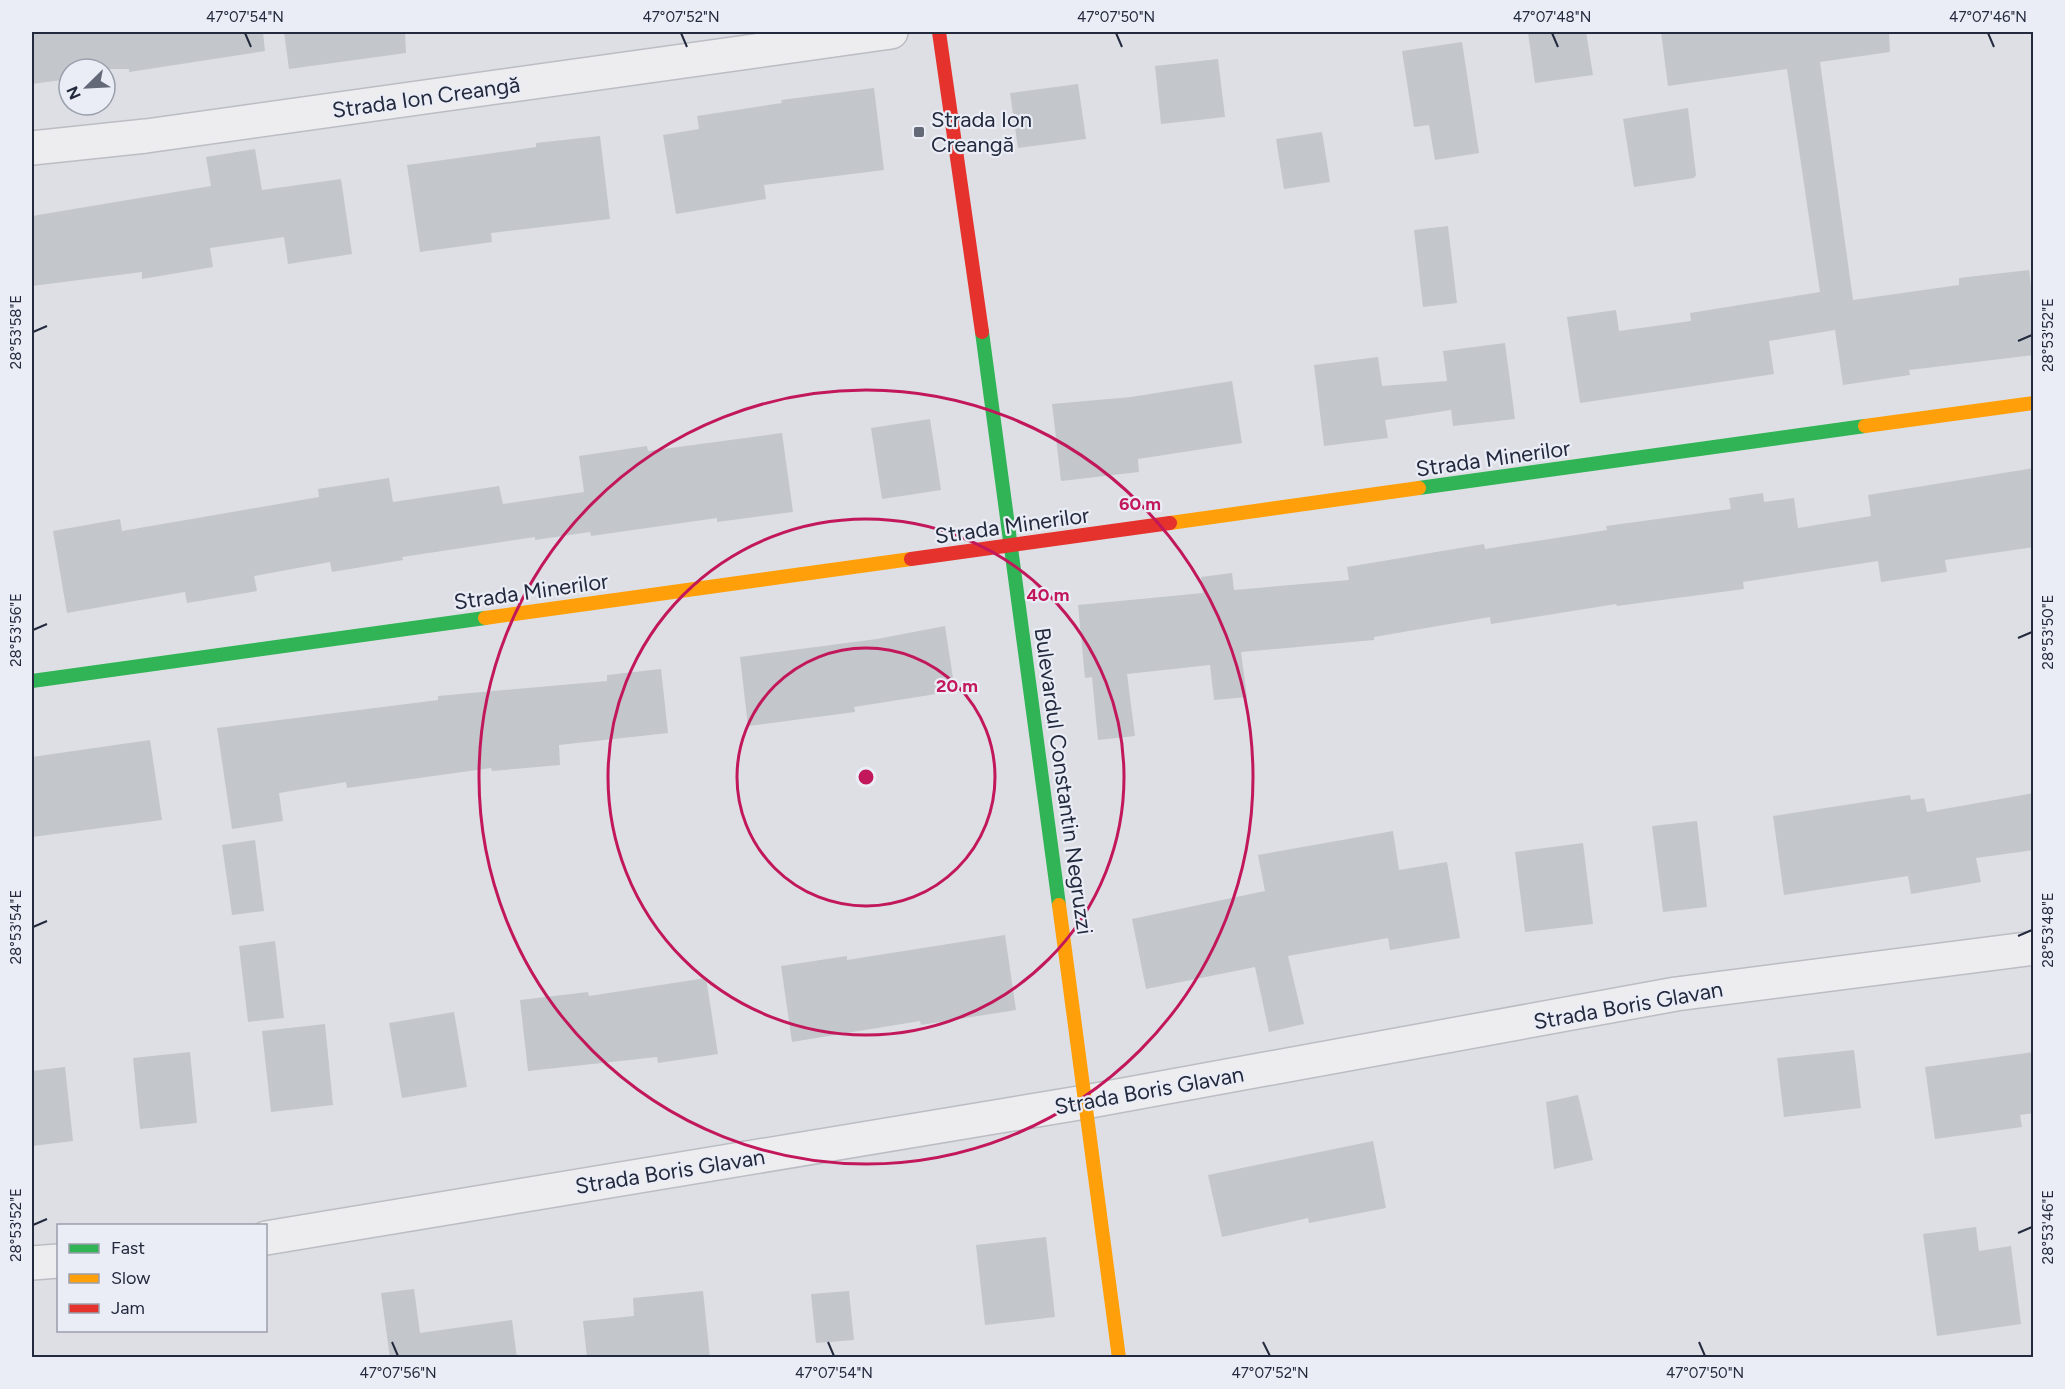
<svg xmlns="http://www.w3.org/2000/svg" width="2065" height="1389" font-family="Figtree,sans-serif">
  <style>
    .building { fill: #c3c6cb }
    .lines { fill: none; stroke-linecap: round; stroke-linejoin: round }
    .street-casing { stroke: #bbbdc2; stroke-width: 36 }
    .street { stroke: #ededf0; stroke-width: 33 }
    .fast { stroke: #30b455; stroke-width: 14 }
    .slow { stroke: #ff9f0a; stroke-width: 14 }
    .jam { stroke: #e5322d; stroke-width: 14 }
    .ticks { fill: none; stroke: #232a3e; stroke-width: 2 }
    .ring { fill: none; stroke: #c2185b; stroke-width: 3 }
    .poi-dot { fill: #646978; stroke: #eaedf5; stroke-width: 2 }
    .labels { text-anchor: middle; stroke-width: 4.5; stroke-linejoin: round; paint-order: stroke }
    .street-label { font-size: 22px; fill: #232a3e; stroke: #eaedf5 }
    .poi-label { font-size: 22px; fill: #232a3e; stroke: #eaedf5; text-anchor: start }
    .centre { fill: #c2185b; stroke: #eaedf5; stroke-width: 3 }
    .ring-label { font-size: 18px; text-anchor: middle; font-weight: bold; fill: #c2185b; stroke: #eaedf5; stroke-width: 4.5; stroke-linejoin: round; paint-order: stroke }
    .neatline { fill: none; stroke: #232a3e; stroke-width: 2 }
    .ticks-label { font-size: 15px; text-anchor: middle; fill: #232a3e }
  </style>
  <rect width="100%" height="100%" fill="#dddfe4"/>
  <g class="building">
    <path d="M32,32h231l2,19 -136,21v-3h-60v10l-37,5z"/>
    <path d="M284,32h121l1,21 -117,16z"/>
    <path d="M1528,32h58l7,43 -58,8z"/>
    <path d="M1661,32h228l1,20 -70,10 33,238 106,-15v-7l70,-8 5,39v46l-125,15 1,5 -67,10 -8,-55 -66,11 5,33 -194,29 -13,-86 49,-7 3,21 72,-10 -1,-8 130,-21 -33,-223 -119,17z"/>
    <path d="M1462,42l17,111 -44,7 -6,-35 -15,2 -12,-76z"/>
    <path d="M1218,59l7,58 -64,7 -6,-58z"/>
    <path d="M1078,84l8,55 -68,9 -8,-55z"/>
    <path d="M874,88l10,82 -120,15 2,14 -90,15 -13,-79 36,-6 -2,-13 85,-13 -1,-3z"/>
    <path d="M1688,108l8,67 -2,3 -60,9 -11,-68z"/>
    <path d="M1322,132l8,50 -46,7 -8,-50z"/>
    <path d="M600,136l10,83 -119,14 1,9 -72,10 -13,-87 129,-18v-4z"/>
    <path d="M255,149l7,41 79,-11 11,75 -64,10 -4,-27 -74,11 3,19 -71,12v-7l-110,14v-70l179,-30 -5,-29z"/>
    <path d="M1448,226l9,77 -34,4 -9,-77z"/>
    <path d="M1505,343l10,76 -62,7 -2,-16 -66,10 3,18 -64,8 -10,-81 64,-8 4,29 65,-5 -4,-30z"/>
    <path d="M1232,381l10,62 -104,16 1,13 -78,9 -9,-77 79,-7z"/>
    <path d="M930,419l11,71 -59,9 -11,-71z"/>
    <path d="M782,433l11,79 -76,10v-4l-126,18 -1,-4 -55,8v-3l-133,20 1,3 -71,12 -2,-10 -76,14 3,15 -70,12 -2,-11 -118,21 -14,-82 67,-12 2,12 197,-34 -1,-8 71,-11 4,24 106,-16 4,18 81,-12 -5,-36 68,-10 1,5z"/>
    <path d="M2034,468v79l-89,13 2,12 -66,10 -3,-21 -135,21 1,7 -127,17 -1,-2 -125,20 -1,-7 -116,20v3l-133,12 6,45 -33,3 -4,-35 -83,9 8,62 -37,4 -6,-63 -7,1 -7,-73 125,-12 -2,-16 31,-4 2,17 115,-10 -2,-13 137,-23 1,5 122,-19 -1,-4 125,-17 -2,-11 34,-5 1,9 30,-4 4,30 73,-12 -3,-21z"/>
    <path d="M945,626l10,65 -101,16 1,5 -107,14 -8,-69 137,-18z"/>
    <path d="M661,669l7,64 -109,12 1,20 -68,6 -1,-3 -144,20 -1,-6 -67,11 4,28 -51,8 -15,-101 221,-28v-4l169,-15v-6z"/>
    <path d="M150,740l12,80 -130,17v-80z"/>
    <path d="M2034,793v57l-58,8 5,24 -70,12 -3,-18 -124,19 -11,-79 137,-21 1,5 13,-2 3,14z"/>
    <path d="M1697,821l10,86 -44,5 -11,-86z"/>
    <path d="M1393,831l6,39 48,-8 13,76 -70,12 -2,-12 -100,18 16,68 -35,8 -14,-65 -109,22 -14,-70 133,-28 -7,-36z"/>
    <path d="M255,840l9,71 -32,4 -10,-70z"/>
    <path d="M1583,843l10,81 -68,8 -10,-80z"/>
    <path d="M1005,935l11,75 -95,15 -1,-4 -128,21 -11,-76 66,-10v4z"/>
    <path d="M275,941l9,77 -36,4 -9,-76z"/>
    <path d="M706,978l12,76 -60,9 -1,-6 -129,14 -8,-71 68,-8 1,4z"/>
    <path d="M454,1012l13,75 -65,11 -13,-75z"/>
    <path d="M325,1024l8,81 -62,7 -9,-81z"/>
    <path d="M1854,1050l7,58 -77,9 -7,-59z"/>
    <path d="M190,1052l7,71 -57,6 -7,-71z"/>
    <path d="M2034,1052v61l-14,2 2,12 -87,12 -10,-72z"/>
    <path d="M65,1067l8,74 -41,5v-75z"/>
    <path d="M1578,1095l15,65 -39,9 -8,-67z"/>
    <path d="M1373,1141l13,67 -77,15 -1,-5 -86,19 -14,-62z"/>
    <path d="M1976,1227l3,24 32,-5 10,78 -84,12 -14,-102z"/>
    <path d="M1046,1237l9,80 -70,8 -9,-80z"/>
    <path d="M414,1289l6,44 92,-13 5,38h-127l-9,-65z"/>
    <path d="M703,1291l7,67h-123l-4,-37 51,-5 -1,-18z"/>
    <path d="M849,1291l5,49 -38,3 -5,-49z"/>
  </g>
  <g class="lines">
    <g class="street-casing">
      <g id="street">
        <path d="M32,148l114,-12 745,-104"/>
        <path d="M266,1238l819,-136 591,-108 358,-46"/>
        <path d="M32,1263l26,-2"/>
      </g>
    </g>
    <use href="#street" class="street"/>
    <g class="fast">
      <path d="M982,332l77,573"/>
      <path d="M1419,488l446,-62"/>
      <path d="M32,681l453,-63"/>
    </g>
    <g class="slow">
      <path d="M1865,426l169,-23"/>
      <path d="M1170,523l249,-35"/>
      <path d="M485,618l426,-59"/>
      <path d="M1059,905l60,453"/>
    </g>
    <g class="jam">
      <path d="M939,32l43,300"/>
      <path d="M911,559l259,-36"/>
    </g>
  </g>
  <path class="ticks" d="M245,33l6,14M681,33l6,14M1116,33l6,14M1552,33l6,14M1988,33l6,14M33,332l14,-6M2018,341l14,-6M33,630l14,-6M2018,638l14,-6M33,927l14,-6M2018,936l14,-6M33,1225l14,-6M2018,1233l14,-6M392,1342l6,14M828,1342l6,14M1263,1342l7,14M1699,1342l6,14"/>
  <g class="ring">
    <circle cx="866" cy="777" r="129"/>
    <circle cx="866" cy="777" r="258"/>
    <circle cx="866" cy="777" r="387"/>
  </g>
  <rect class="poi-dot" x="913" y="126" width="12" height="12" rx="3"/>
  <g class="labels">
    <g class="street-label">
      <text transform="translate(426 97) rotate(-8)" y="8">Strada Ion Creangă</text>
      <text transform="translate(1493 458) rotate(-8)" y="8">Strada Minerilor</text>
      <text transform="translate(1012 525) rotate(-8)" y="8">Strada Minerilor</text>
      <text transform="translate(531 591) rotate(-8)" y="8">Strada Minerilor</text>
      <text transform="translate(1064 781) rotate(82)" y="8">Bulevardul Constantin Negruzzi</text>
      <text transform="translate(1628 1005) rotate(-10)" y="8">Strada Boris Glavan</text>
      <text transform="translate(1149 1090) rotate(-10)" y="8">Strada Boris Glavan</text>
      <text transform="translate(670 1171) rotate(-9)" y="8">Strada Boris Glavan</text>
    </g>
    <g class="poi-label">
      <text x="931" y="127">Strada Ion<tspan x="931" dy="25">Creangă</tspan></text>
    </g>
  </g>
  <circle cx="866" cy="777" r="9" class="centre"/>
  <g class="ring-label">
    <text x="1140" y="510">60 m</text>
    <text x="1048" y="601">40 m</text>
    <text x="957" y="692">20 m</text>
  </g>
  <rect width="2065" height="1389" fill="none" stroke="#eaedf5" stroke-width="66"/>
  <rect x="57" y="1224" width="210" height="108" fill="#eaedf5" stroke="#9a9fac" stroke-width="1.5"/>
  <rect x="69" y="1244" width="30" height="9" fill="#30b455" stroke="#9a9fac" stroke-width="1.5"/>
  <text x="111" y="1254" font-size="18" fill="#232a3e">Fast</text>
  <rect x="69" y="1274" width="30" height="9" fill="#ff9f0a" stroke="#9a9fac" stroke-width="1.5"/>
  <text x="111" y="1284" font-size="18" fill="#232a3e">Slow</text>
  <rect x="69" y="1304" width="30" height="9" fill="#e5322d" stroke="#9a9fac" stroke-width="1.5"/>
  <text x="111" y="1314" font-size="18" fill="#232a3e">Jam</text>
  <g transform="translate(87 87) rotate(246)"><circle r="28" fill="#eaedf5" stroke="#9a9fac" stroke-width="1.5"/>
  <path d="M0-4.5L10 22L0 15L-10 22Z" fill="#646978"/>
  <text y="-9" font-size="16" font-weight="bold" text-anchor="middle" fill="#232a3e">N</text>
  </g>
  <rect x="33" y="33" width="1999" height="1323" class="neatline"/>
  <g class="ticks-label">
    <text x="245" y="22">47°07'54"N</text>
    <text x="681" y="22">47°07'52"N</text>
    <text x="1116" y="22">47°07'50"N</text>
    <text x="1552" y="22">47°07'48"N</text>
    <text x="1988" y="22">47°07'46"N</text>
    <text transform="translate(16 332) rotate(-90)" y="5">28°53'58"E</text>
    <text transform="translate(2048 335) rotate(-90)" y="5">28°53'52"E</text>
    <text transform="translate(16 630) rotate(-90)" y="5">28°53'56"E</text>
    <text transform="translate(2048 632) rotate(-90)" y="5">28°53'50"E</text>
    <text transform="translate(16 927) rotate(-90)" y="5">28°53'54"E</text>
    <text transform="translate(2048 930) rotate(-90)" y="5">28°53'48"E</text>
    <text transform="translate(16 1225) rotate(-90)" y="5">28°53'52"E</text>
    <text transform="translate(2048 1227) rotate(-90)" y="5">28°53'46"E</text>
    <text x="398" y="1378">47°07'56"N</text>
    <text x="834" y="1378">47°07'54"N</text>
    <text x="1270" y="1378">47°07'52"N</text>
    <text x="1705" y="1378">47°07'50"N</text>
  </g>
</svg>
